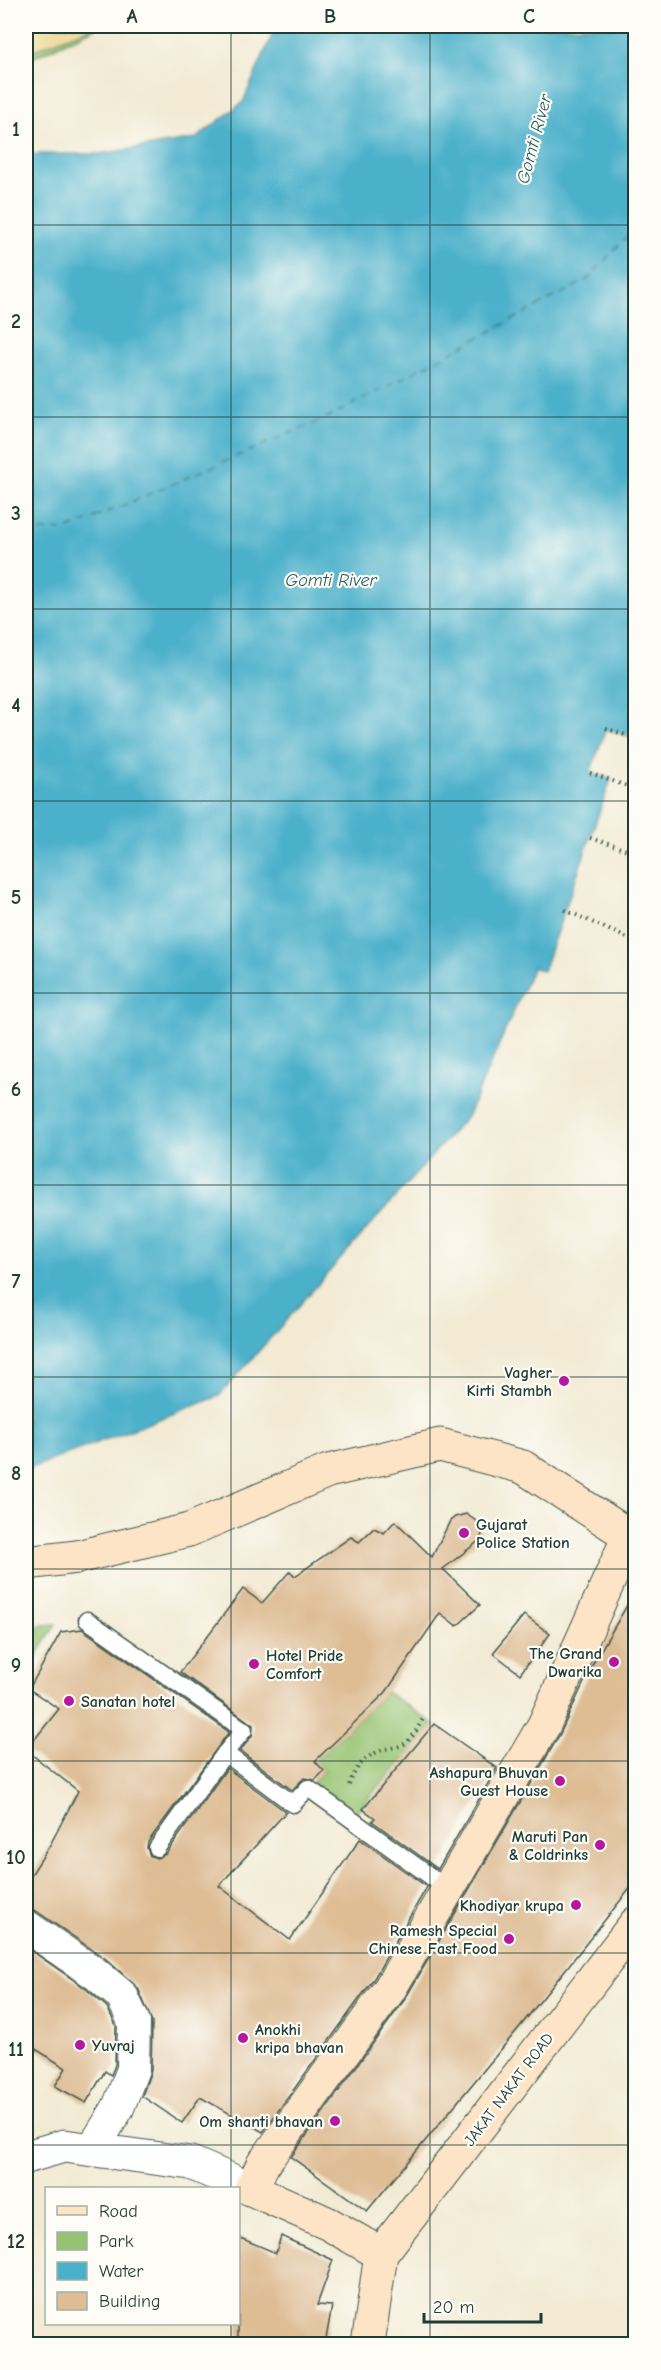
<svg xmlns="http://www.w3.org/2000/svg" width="661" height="2370" font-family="'Comic Neue',sans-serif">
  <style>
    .green { fill: #96c371; stroke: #5a8052; stroke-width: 1.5 }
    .sand { fill: #eeda9e; stroke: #868c69; stroke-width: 1.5 }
    .water { fill: #4bb0ca; stroke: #35767f; stroke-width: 1.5 }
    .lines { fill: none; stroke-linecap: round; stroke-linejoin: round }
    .ferry { stroke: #2c6061; stroke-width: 1.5; stroke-dasharray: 8 6; stroke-linecap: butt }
    .building { fill: #debd95 }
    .service-casing { stroke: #3f574c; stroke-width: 19 }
    .minor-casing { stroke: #3f574c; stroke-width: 34 }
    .tertiary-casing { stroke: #3f574c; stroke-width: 35 }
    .secondary-casing { stroke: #3f574c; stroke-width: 35 }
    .path { stroke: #3f574c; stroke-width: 4; stroke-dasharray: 1.5 4.5; stroke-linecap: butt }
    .service { stroke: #fff; stroke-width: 16 }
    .minor { stroke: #fff; stroke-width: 32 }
    .tertiary { stroke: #fff; stroke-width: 33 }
    .secondary { stroke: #fee4c6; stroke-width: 33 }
    .grid { fill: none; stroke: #1f3d34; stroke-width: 1.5; stroke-opacity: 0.55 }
    .poi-dot { fill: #b5179e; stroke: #fdfcf7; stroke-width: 2 }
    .labels { text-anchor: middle; stroke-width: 4.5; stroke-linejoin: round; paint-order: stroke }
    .poi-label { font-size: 16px; font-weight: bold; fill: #1f3d34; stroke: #fdfcf7; text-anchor: end }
    .street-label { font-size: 16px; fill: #1f3d34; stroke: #fdfcf7 }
    .water-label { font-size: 18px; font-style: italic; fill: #2c6061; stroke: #fdfcf7 }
    .neatline { fill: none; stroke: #1f3d34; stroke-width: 2 }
    .grid-label { font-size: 20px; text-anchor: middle; font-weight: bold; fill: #1f3d34 }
  </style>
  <rect width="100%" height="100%" fill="#fdfcf7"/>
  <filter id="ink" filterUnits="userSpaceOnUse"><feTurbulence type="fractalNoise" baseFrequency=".0167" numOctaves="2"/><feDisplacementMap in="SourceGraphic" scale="12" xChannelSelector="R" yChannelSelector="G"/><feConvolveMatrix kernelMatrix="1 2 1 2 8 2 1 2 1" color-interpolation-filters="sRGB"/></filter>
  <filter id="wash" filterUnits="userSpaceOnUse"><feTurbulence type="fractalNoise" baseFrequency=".008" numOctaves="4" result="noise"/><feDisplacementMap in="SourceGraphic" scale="24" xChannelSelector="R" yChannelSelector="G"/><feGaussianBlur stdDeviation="1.35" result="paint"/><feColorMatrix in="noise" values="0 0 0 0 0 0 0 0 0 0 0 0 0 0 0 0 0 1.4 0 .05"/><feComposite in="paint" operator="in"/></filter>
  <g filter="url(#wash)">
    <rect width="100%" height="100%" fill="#f2ead3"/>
    <g class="green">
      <path d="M94,26h6l-74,35v-8z"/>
      <path d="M56,1624l-30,50v-47z"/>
      <path d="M386,1692l48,32 -84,95 -42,-31 16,-17 -9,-10z"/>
    </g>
    <path class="sand" d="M26,26h68l-68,27z"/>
    <path class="water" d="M276,26h359v684l-8,26 -21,-7 -16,44 21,6 -68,192 -10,-4 -65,148 -249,281 -193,74v-1316h73l96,-15 48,-37z"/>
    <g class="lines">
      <path class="ferry" d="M26,532l42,-3 267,-115 252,-134 49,-54"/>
    </g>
    <g id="blocks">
      <g class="building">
        <path d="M466,1514l13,9 3,11 -2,6 -37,29 37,36 -23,21 -17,-13 -54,79 -71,69 9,10 -9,9 -11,-2 -12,12 -52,-39 12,-15 1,-11 -73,-53 63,-83 19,14 28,-32 5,5 56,-39 8,5 15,-14 10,5 11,-12 37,36 18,-36 5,-4z"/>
        <path d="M636,1590v291l-118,148 -151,182 -76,-54 114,-158 155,-265 32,-69z"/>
        <path d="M524,1615l26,19 -30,40 -27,-21z"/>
        <path d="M82,1629l147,103 -81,110 -1,6 3,8 7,2 9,-4 61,-86 59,44 -67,74 71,54 70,-101 67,48 -54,93 -110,152 -63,-35 -18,26 -40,-27 9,-26 1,-48 -14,-34 -32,-29 -70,-48 -10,-3v-25l24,-38 28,-54 -52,-41 33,-41 -30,-20 32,-57z"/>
        <path d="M434,1724l63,44 -59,101 -66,-48 3,-3 -12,-9z"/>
        <path d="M26,1947l59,41 22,19 9,19 -1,39 -4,10 -6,-4 -19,32 -31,-17 11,-18 -40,-25z"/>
        <path d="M281,2236l52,24 -16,45 15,1 -7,38h-87v-107l38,16z"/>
      </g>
    </g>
  </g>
  <g filter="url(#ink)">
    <use href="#blocks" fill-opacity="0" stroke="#3f574c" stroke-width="1.5"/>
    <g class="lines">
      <g class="service-casing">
        <g id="service">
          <path d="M87,1620l157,110 -19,23"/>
          <path d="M157,1848l68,-95 68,51 15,-16 140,101"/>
        </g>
      </g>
      <g class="minor-casing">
        <path id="minor" d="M26,1926l70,48 26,22 12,26 -1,47 -15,39 -26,42"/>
      </g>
      <g class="tertiary-casing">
        <path id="tertiary" d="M26,2157l38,-11 127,17 60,26"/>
      </g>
      <g class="secondary-casing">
        <g id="secondary">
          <path d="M26,1563l51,-6 112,-27 139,-59 112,-26 83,22 113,73"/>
          <path d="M381,2254l-52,-30 -78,-35 12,-25 126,-174 155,-265 85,-189"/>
          <path d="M368,2344l13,-90 255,-331"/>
        </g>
      </g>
      <g class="path">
        <path d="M606,728l30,11"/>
        <path d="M590,773l46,16"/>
        <path d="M590,838l46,15"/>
        <path d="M565,910l71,32"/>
        <path d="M349,1785c7,-19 17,-30 36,-36 6,-1 14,-2 19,-5 10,-7 14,-17 20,-27"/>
      </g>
      <use href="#service" class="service"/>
      <use href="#minor" class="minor"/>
      <use href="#tertiary" class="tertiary"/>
      <use href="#secondary" class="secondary"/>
    </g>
  </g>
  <path class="grid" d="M231,26v2162M430,26v2318M26,225h610M26,417h610M26,609h610M26,801h610M26,993h610M26,1185h610M26,1377h610M26,1569h610M26,1761h610M26,1953h610M26,2145h610M231,2324v20"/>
  <g class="poi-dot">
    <circle cx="564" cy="1381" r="6"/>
    <circle cx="464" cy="1533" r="6"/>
    <circle cx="614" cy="1662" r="6"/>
    <circle cx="254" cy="1664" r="6"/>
    <circle cx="69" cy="1701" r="6"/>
    <circle cx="560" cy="1781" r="6"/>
    <circle cx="600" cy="1845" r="6"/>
    <circle cx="576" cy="1905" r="6"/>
    <circle cx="509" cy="1939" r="6"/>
    <circle cx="243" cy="2038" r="6"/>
    <circle cx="80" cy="2045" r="6"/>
    <circle cx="335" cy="2121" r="6"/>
  </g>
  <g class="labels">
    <g class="poi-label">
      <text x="552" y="1378">Vagher<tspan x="552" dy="18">Kirti Stambh</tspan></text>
      <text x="476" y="1530" text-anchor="start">Gujarat<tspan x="476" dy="18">Police Station</tspan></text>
      <text x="602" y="1659">The Grand<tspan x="602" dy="18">Dwarika</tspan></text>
      <text x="266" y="1661" text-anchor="start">Hotel Pride<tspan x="266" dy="18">Comfort</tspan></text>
      <text x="81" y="1707" text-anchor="start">Sanatan hotel</text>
      <text x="548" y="1778">Ashapura Bhuvan<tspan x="548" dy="18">Guest House</tspan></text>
      <text x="588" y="1842">Maruti Pan<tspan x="588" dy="18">&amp; Coldrinks</tspan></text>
      <text x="564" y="1911">Khodiyar krupa</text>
      <text x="497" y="1936">Ramesh Special<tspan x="497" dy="18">Chinese Fast Food</tspan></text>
      <text x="255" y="2035" text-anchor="start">Anokhi<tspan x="255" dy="18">kripa bhavan</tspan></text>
      <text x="92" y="2051" text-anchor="start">Yuvraj</text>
      <text x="323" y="2127">Om shanti bhavan</text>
    </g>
    <g class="street-label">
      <text transform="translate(508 2089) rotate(-53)" y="6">JAKAT NAKAT ROAD</text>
    </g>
    <g class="water-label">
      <text transform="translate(534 139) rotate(-75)" y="6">Gomti River</text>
      <text x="331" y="586">Gomti River</text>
    </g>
  </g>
  <rect width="661" height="2370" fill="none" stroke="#fdfcf7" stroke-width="66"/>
  <rect x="45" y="2187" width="195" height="138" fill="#fdfcf7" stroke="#a4b0a9" stroke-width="1.5"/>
  <rect x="57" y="2206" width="30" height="9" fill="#fee4c6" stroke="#a4b0a9" stroke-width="1.5"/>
  <text x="99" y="2217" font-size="18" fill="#1f3d34">Road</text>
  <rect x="57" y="2232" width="30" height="18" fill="#96c371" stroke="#a4b0a9" stroke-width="1.5"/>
  <text x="99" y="2247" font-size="18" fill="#1f3d34">Park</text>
  <rect x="57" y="2262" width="30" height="18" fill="#4bb0ca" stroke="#a4b0a9" stroke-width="1.5"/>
  <text x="99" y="2277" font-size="18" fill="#1f3d34">Water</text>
  <rect x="57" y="2292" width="30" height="18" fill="#debd95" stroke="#a4b0a9" stroke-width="1.5"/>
  <text x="99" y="2307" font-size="18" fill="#1f3d34">Building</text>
  <path d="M424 2313v9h117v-9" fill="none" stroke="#1f3d34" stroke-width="3"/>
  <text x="433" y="2313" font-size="18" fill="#1f3d34" stroke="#fdfcf7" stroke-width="4.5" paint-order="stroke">20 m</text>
  <rect x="33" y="33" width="595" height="2304" class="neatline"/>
  <g class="grid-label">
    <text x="132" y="23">A</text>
    <text x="330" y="23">B</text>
    <text x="529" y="23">C</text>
    <text x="16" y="136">1</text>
    <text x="16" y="328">2</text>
    <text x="16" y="520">3</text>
    <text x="16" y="712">4</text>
    <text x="16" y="904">5</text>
    <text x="16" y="1096">6</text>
    <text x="16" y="1288">7</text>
    <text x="16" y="1480">8</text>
    <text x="16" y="1672">9</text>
    <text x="16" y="1864">10</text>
    <text x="16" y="2056">11</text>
    <text x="16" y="2248">12</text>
  </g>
</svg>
